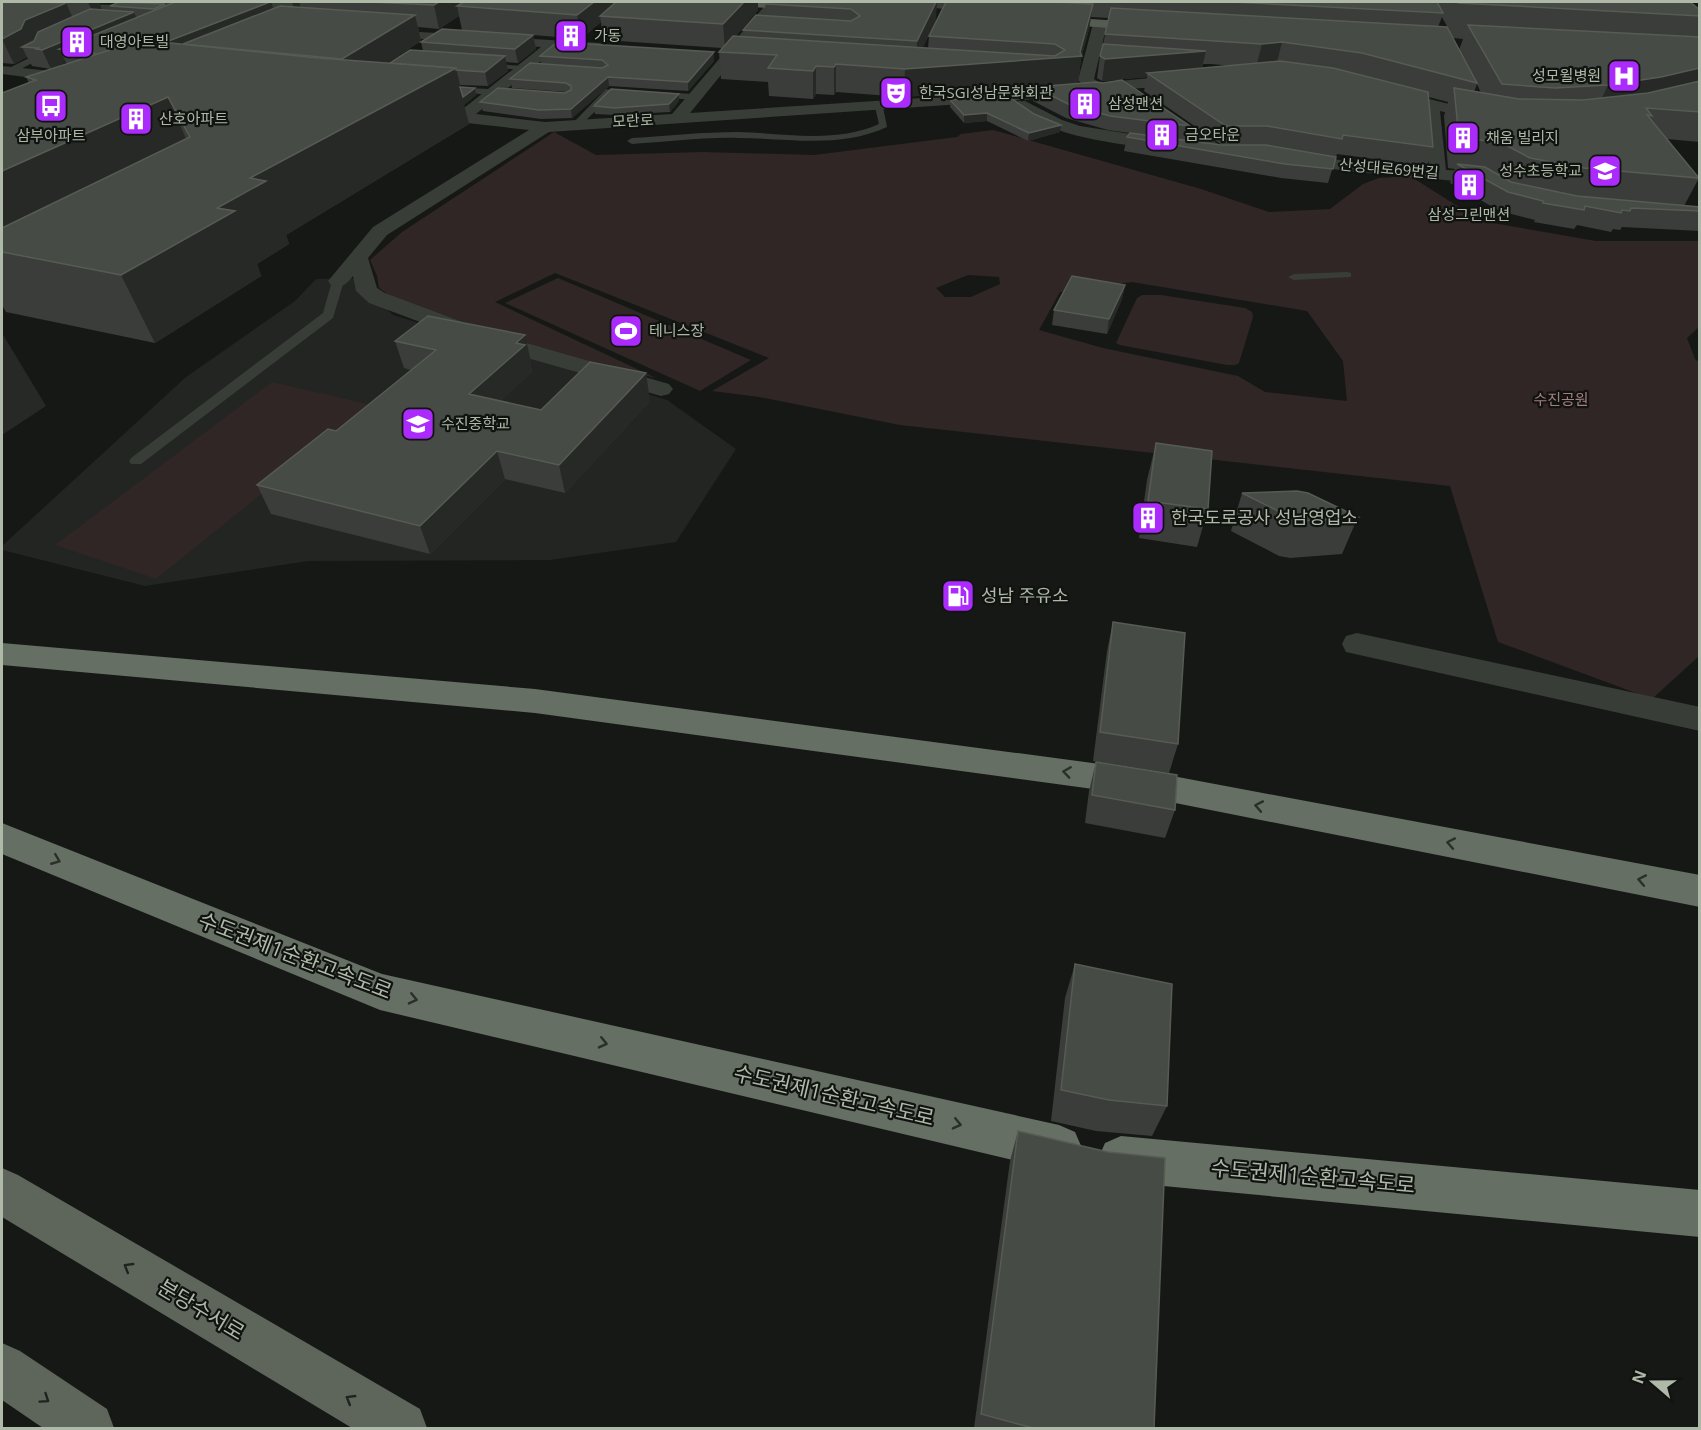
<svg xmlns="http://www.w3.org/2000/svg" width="1701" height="1430" font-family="'Open Sans','Noto Sans KR',sans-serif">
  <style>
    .built { fill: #222522 }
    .green { fill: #302626; fill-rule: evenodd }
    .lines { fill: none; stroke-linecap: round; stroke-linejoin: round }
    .service { fill: #383d37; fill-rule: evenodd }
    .minor { fill: #383d37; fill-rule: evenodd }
    .primary { fill: #555d53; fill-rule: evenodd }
    .trunk { fill: #5e665b; fill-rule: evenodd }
    .motorway { fill: #666f63; fill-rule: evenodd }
    .wall { fill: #3a3d39; fill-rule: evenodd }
    .shaded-wall { fill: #262926 }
    .building { fill: #464b45; stroke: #565c54; stroke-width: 1.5 }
    .oneway { stroke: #2b2f2a }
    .oneway2 { stroke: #202420 }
    .labels { text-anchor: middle; stroke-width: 4.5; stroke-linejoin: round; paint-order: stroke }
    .far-poi-label { font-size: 15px; fill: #aeb9a7; stroke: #111311; text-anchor: start }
    .far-street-label { font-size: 15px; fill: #aeb9a7; stroke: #111311 }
    .far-park-label { font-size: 15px; fill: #a57e7d; stroke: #111311 }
    .poi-label { font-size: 18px; fill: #aeb9a7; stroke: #111311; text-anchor: start }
    .near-street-label { font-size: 21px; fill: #aeb9a7; stroke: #111311 }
  </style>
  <rect width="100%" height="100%" fill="#161816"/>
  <path class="built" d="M353,278l40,37 274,85 69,49 -60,93 -126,18 -242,1 -163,25 -143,-36v-4l184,-169 109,-76 21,-22z"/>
  <g class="green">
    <path d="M993,130l208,59 68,23 61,-3 33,-25 16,-6 31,-2 71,45 115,20h103v86l-12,11 8,21 5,4 -1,293 -47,43 -154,-57 -48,-156 -550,-61 -141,-28 -47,-6 57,-33 -214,-85 -60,29 161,76 -101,-23 -166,-60 -10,-7 -2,-12 -7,-16 32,-28 152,-100 42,23 107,-3 111,3 143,-18 4,-3zM968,275l31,2 1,7 -29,13h-26l-9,-9zM1132,282l175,29 36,50 4,40 -82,-9 -27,-16 -135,-28 -64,-18 21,-38z"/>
    <path d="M558,278l193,82 -51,31 -195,-88z"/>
    <path d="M1142,295h19l84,13 7,4 1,5 -14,46 -4,2h-8l-107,-20 -4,-2 21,-45z"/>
    <path d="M272,382l100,23 -216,174 -101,-34z"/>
  </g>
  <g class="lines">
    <g class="service">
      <path d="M41,44l7,2 -6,12 -29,15h-6v-4l28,-14 2,-7z"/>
      <path d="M480,63l59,4 4,2 -4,2 -56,-4h-3z"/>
      <path d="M447,87l63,3 4,3 -4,3 -60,-4 -4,-3z"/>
      <path d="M606,89l10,2 -36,35h-6v-4z"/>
      <path d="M652,92l43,2 4,3 -4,3 -40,-3 -3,-1z"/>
      <path d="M879,104l4,3 4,20c-48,22 -98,11 -149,11 -36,-1 -71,4 -106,6l-5,-3 5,-3c35,-2 71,-6 106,-6 47,1 97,12 141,-8l-4,-17z"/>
      <path d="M1347,272l4,1v4l-57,3 -6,-3 6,-3z"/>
      <path d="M338,278l6,3 -11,37 -192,146h-10l-2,-3 2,-3 192,-145 9,-32z"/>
    </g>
    <g class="minor">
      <path d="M2,2l154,4 7,4 -7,4 -154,-5z"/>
      <path d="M768,2h10l1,2 -89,109 279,-18 114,-10 -5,-5 15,-56 7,-4 7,4 -13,55 6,4 90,-9 8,5 -8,5 -83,7 -7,4 -6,-2 -71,7 39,20 18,6 95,15 2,4 -2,4 -6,1c-40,-4 -129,-13 -155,-46l6,-4 -471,32 -162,103 -19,23 9,30 8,5 113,42 171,49 4,5 -4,5 -8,2 -179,-51 -113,-42 -13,-12 -3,-15c-7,9 -11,12 -22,9l-3,-4 45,-54 156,-97 -107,-12 -8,-5 8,-5 37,4 82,-65 -165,-11 -5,-1 -2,-3 2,-3 229,14 7,4 -7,4 -43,-3 -81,66 69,8 127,-8z"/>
      <path d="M2,66l79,8 8,5 -8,5 -79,-10z"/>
      <path d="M1386,88l110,28 2,3 -2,3 -6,2 -50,-13 6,59c19,1 46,-1 58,15l-3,4h-12l-11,-6 -133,-12 -56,-10 -6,-1 -3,-4 3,-4 6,-1 56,10 84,7 -5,-61 -43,-11 -3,-3z"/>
      <path d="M1153,102l6,2 65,44 3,4 -3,4h-12l-65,-46 -2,-3z"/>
      <path d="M1357,633l343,74v24l-354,-79 -4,-8 4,-8z"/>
    </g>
    <g class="primary">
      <path d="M727,2h82l6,4 -6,4 -76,-4z"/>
      <path d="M1046,16l104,7 7,4 -7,4 -109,-8 -2,-3z"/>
    </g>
    <g class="trunk">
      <path d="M2,1168l16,7 402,234 7,19h-75l-350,-211z"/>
      <path d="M2,1343l18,8 87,58 7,19h-71l-41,-28z"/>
    </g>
    <g class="motorway">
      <path d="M2,643l533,46 595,79 570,107v32l-570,-113 -595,-81 -533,-48z"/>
      <path d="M2,823l380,151 677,151 16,7 7,16 -7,16 -16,7 -679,-161 -378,-156z"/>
      <path d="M1121,1136l579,54v47l-579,-55 -16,-7 -7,-16 7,-16z"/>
    </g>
  </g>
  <g class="wall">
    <path d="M2,2h133l-4,1h17l-1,-1h611v8l-22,26h8l-1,-6 23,-14 -1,-12 3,-2h922l10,8v22l-3,5h3v105l-33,-3 32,39 -15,28 16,1v24l-78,-4 -2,3 -7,-1 -2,3 -34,-7 -3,4 -40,-7 1,-2 -35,-9 -50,-28 5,-14 -7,-1 -4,-52 4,-14 -19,-5 4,50 -6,19 -90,-12 -9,29 -47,-5 -157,-27 3,-14 46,2 -65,-9 -42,-12 -33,-17 2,-14 34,-3 -165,13 -68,-5 -2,3 -18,-1 -3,5 -44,-3 -1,-14 -47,-3 -2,-27 3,-4 -119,-8 -2,-18 -20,17 -48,-4 3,14 -18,14 -12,-1 2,9 -20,15 -28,-1v2l15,1 1,7 -12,10 5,19 -183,111 3,9 -32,20 4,12 -106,67 -149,-31 -4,-7v-212l27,-10 -3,-6 40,-13v-2l-15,7 -19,-3 -5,-9 -13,7 -12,-1zM99,3h18l-7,3 2,4h-10zM936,8l7,1 -14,27 -1,12 -5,-1 13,-27zM459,16l3,14 -41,12 2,9 -33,12h-3l34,-22 -3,-14 21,2zM1091,17l18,1 -6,26 -3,12 -3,22 5,3 45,-4 -3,14 78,54 -35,-4 3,-15 -112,-43 3,-24 8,-30zM1442,17l7,13 -11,-3zM1453,38l10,1 -4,11zM1203,64h8l21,2 -30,2zM1477,84l4,9 -7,-1z"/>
    <path d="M714,52v9l-26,30 -79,-5 -37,32 -31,1 -58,-8 -3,-9 85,-9 2,-1 -55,-4 -2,-9 31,-15 -1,-8z"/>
    <path d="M679,94v7l-9,11 -55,3 -20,-1 -1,-8z"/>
    <path d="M950,100l110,32 -32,9 -41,-20 -23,2 -14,-16z"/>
    <path d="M1125,285l-3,14 -15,35 -55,-9 2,-15z"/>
    <path d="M395,341l136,21 -1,1 2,9 -32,29 41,9 109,-9 -85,92 -60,-14 -75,75 -159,-40 -14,-29 79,-54 75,-61 -7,-2z"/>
    <path d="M1156,443l52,66 -11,38 -58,-9 8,-58z"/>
    <path d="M1242,493l116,24 -16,37 -52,4 -11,-2 -48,-25z"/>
    <path d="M1113,622l65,122 -9,29 -76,-12 14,-110z"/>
    <path d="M1096,762l79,48 -10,28 -80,-15 4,-32z"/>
    <path d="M1075,964l92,142 -15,30 -56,-5 -45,-10 14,-123z"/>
    <path d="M1018,1131l136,297h-180l36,-267z"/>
  </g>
  <g class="shaded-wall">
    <path d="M88,2h11l5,13 -8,4z"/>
    <path d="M270,2h1l7,19 -151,37z"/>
    <path d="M292,2h7l2,6 -6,3z"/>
    <path d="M439,2h43l-25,4 2,10 -20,13 -5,-24z"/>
    <path d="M594,2h31l-25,14 1,6 -20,17 -4,-24z"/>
    <path d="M744,2h14v8l-33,39 -2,-25z"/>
    <path d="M937,2l-1,18 -20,42 1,-21z"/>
    <path d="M66,3l11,24 -55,20 5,10 -13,7 -12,-25 23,-19z"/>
    <path d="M1093,4l-4,25 -8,30 -3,24 -174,14 1,-28 174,-13z"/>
    <path d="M134,12l7,18 -82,19 7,13 -15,7 -9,-19z"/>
    <path d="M415,15l6,26 -87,56 -8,-28z"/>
    <path d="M533,35l3,14 -18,14 -3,-14z"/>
    <path d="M1282,42l-6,24 -20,1 6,-23z"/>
    <path d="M1206,51l-5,21 -54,1v4l-45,4 3,-22z"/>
    <path d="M714,52v9l-26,30v-9z"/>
    <path d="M505,56l3,15 -20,15 -3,-14z"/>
    <path d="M836,64v28l-2,3v-28z"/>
    <path d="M816,66v28l-3,5v-28z"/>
    <path d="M456,68l7,29 12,-9 1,7 -12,10 5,19 -183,111 3,9 -32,20 4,12 -106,67 -34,-68 96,-67 33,-30z"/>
    <path d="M1700,68v24l-105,21 13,-28z"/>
    <path d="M608,77l1,9 -37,32 -1,-9z"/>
    <path d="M679,94v7l-9,11 -1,-8z"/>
    <path d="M168,97l25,58 -191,96v-80z"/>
    <path d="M987,113v8l-23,2v-8z"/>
    <path d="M1061,125l-1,7 -32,9 1,-8z"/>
    <path d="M1125,285l-3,14 -15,35 2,-15z"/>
    <path d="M2,333l44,73 -44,29z"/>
    <path d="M525,335l6,27 -1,1 2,9 -55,50 -8,-28 47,-51z"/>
    <path d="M646,373l4,28 -85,92 -6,-28z"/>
    <path d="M497,451l8,28 -75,75 -10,-28z"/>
  </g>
  <g class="building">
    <path d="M2,2h29l35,1 -41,17 -4,9 -19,10z"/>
    <path d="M119,2l46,2 -11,5 -44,-3z"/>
    <path d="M175,2h95l-104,40 -25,-2 -43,14 -39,-5z"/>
    <path d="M370,2h69l-5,3z"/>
    <path d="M464,2h130l-17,13 -120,-9z"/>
    <path d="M616,2h128l-21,22 -123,-8z"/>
    <path d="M768,2h168l-19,39 -174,-11 13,-15 95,6 9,-5 -9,-7 -86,-5z"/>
    <path d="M946,2h107l40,2 -13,48 2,4 -177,13 -69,-5 -2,3 -18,-1 -3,5 -45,-3 9,-13 -58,-3 14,-16 322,20 10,-6 -10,-6 -126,-8z"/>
    <path d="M1232,2h205l6,11z"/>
    <path d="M1460,2h230l10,8v6l-241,-13z"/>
    <path d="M280,6l135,9 -73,44 -159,-15z"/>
    <path d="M1111,8l336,19 30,56 -115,-30 -80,-11 -20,2 -157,-10z"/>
    <path d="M90,9l44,3 -92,38 -6,-1 2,-1 -16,-1 12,-6 4,-9z"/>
    <path d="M1468,25l232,12v31l-39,9 -53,8 -53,3 -53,-4z"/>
    <path d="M442,29l91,6 -18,14 -94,-7z"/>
    <path d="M141,40l177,18 138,10 -206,110 16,3 -49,27 18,3 -114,64 -119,-23v-24l188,-91 -22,-40 -166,74v-78l34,-13 -10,-3z"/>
    <path d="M557,42l157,10 -26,30 -80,-5 -37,32 -32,1 -59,-8 18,-14 67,5 6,-3v-4l-5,-3 -56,-4 20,-16 72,5 6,-3 -6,-5 -62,-4z"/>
    <path d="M1103,44l103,7 -101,8 -5,-3z"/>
    <path d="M410,50l95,6 -20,16 -29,-2v-2l-66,-5z"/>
    <path d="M1280,61l53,7 95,24 5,55 -90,-12 -1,4 -75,-13h-41l-79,-53z"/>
    <path d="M1122,80l68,46 -80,-10 -42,-12 -33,-17 61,-5 7,1z"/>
    <path d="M1700,81v31l-54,-4 6,8 -5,-1 52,63 -115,-10 -54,-10 -30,-16 -41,-4 -5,-50 65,11 64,1 65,-7z"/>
    <path d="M460,87l15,1 -12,9z"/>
    <path d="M611,89l68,5 -10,10 -55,4 -20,-2z"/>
    <path d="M1008,96l26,18 27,11 -32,8 -42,-20 -23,2 -14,-15z"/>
    <path d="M1130,133l91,12h45l70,12 -3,12 -48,-5 -158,-27z"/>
    <path d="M1457,164l28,3 26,15 66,14 123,11v4l-69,-3 -1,3 -8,-1 -1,3 -36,-7 -1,4 -41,-7v-2l-35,-9z"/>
    <path d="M1072,276l53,9 -16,34 -55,-9z"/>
    <path d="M428,316l97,19 -9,8 9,2 -56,49 72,16 49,-48 56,11 -87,92 -62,-14 -77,75 -163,-41 71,-56 8,2 100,-81 -41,-9z"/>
    <path d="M1156,443l56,8 -4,58 -60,-8z"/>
    <path d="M1297,491l11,2 50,24 -54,4 -12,-3 -50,-25z"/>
    <path d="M1113,622l72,11 -7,111 -78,-12z"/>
    <path d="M1096,762l81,13 -2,35 -83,-15z"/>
    <path d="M1075,964l97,20 -5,122 -58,-6 -48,-10z"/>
    <path d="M1018,1131l90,21 57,6 -11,270h-121l-52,-14z"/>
  </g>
  <defs><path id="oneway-chevron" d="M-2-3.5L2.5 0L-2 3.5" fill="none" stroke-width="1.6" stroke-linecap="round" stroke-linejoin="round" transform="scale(1.5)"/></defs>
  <g class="oneway">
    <use href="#oneway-chevron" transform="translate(1067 772) rotate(-172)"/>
    <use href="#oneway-chevron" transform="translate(1259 806) rotate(-169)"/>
    <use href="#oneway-chevron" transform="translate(1451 843) rotate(-169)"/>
    <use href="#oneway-chevron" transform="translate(56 860) rotate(22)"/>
    <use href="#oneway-chevron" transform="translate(1642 880) rotate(-169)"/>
    <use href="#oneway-chevron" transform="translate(413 999) rotate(13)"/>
    <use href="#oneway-chevron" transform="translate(603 1043) rotate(13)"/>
    <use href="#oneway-chevron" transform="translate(957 1124) rotate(13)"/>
  </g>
  <g class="oneway2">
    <use href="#oneway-chevron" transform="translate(128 1267) rotate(-149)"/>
    <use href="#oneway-chevron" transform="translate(45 1399) rotate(34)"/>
    <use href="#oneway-chevron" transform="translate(350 1399) rotate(-149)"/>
  </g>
  <defs>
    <g id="building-square" transform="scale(1.725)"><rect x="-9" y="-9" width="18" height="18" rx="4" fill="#ab2afc" stroke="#111311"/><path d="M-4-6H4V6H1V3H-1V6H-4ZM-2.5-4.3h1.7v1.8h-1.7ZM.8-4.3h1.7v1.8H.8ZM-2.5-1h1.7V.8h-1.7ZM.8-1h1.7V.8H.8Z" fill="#fff"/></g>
    <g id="hospital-square" transform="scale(1.725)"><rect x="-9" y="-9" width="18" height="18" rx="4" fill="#ab2afc" stroke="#111311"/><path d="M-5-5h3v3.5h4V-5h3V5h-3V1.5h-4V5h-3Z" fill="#fff"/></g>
    <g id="theatre-square" transform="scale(1.725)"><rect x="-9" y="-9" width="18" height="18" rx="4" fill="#ab2afc" stroke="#111311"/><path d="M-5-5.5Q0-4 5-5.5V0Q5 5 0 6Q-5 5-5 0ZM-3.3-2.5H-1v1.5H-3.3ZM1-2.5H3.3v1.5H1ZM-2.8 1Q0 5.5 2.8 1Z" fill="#fff"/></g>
    <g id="bus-square" transform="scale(1.725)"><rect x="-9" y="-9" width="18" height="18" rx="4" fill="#ab2afc" stroke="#111311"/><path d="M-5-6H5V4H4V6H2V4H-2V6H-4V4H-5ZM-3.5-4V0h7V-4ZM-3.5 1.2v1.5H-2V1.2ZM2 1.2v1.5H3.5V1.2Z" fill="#fff"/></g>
    <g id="school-square" transform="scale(1.725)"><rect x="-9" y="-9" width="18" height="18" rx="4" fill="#ab2afc" stroke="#111311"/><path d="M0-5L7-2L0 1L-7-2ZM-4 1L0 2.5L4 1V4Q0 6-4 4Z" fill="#fff"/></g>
    <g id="stadium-square" transform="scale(1.725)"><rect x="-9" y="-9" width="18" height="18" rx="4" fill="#ab2afc" stroke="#111311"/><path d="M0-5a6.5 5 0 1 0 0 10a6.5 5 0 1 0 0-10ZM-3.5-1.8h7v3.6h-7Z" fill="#fff"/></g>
    <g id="fuel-square" transform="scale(1.725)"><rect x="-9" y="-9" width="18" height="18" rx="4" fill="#ab2afc" stroke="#111311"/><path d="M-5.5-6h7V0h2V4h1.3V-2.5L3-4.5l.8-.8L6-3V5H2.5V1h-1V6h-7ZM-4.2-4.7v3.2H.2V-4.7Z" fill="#fff"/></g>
  </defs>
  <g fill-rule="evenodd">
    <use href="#building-square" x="571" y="36"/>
    <use href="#building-square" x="77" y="42"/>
    <use href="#hospital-square" x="1624" y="76"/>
    <use href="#theatre-square" x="896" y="93"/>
    <use href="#building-square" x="1085" y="104"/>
    <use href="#bus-square" x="51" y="106"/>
    <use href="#building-square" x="136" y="119"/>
    <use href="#building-square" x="1162" y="135"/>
    <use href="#building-square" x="1463" y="138"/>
    <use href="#school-square" x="1605" y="171"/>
    <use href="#building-square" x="1469" y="185"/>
    <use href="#stadium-square" x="626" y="331"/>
    <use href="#school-square" x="418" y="424"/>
    <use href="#building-square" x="1148" y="518"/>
    <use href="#fuel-square" x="958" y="596"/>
  </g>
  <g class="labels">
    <g class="far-poi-label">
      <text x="594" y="41">가동</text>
      <text x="100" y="47">대영아트빌</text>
      <text x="1601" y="81" text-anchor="end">성모윌병원</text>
      <text x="919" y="98">한국SGI성남문화회관</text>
      <text x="1108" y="109">삼성맨션</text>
      <text x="159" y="124">산호아파트</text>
      <text x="1185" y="140">금오타운</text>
      <text x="51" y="141" text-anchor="middle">삼부아파트</text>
      <text x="1486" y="143">채움 빌리지</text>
      <text x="1582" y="176" text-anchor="end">성수초등학교</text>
      <text x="1469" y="220" text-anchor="middle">삼성그린맨션</text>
      <text x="649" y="336">테니스장</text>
      <text x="441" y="429">수진중학교</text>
    </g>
    <g class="far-street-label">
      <text transform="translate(633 121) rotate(-3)" y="5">모란로</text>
      <text transform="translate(1389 169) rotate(5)" y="5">산성대로69번길</text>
    </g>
    <g class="far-park-label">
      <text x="1561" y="405">수진공원</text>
    </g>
    <g class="poi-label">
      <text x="1171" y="524">한국도로공사 성남영업소</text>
      <text x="981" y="602">성남 주유소</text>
    </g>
    <g class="near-street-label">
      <text transform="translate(295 956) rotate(21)" y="7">수도권제1순환고속도로</text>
      <text transform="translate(834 1096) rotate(13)" y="7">수도권제1순환고속도로</text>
      <text transform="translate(1313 1177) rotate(5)" y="7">수도권제1순환고속도로</text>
      <text transform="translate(201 1310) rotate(31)" y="7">분당수서로</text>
    </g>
  </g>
  <rect width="1701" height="1430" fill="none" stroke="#aeb9a7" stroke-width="6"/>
  <g transform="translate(1653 1382) rotate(290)" stroke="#111311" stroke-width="4.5" paint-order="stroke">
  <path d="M0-4.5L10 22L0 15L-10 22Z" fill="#aeb9a7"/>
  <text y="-9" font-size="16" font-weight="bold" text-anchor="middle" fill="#aeb9a7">N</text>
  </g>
</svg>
